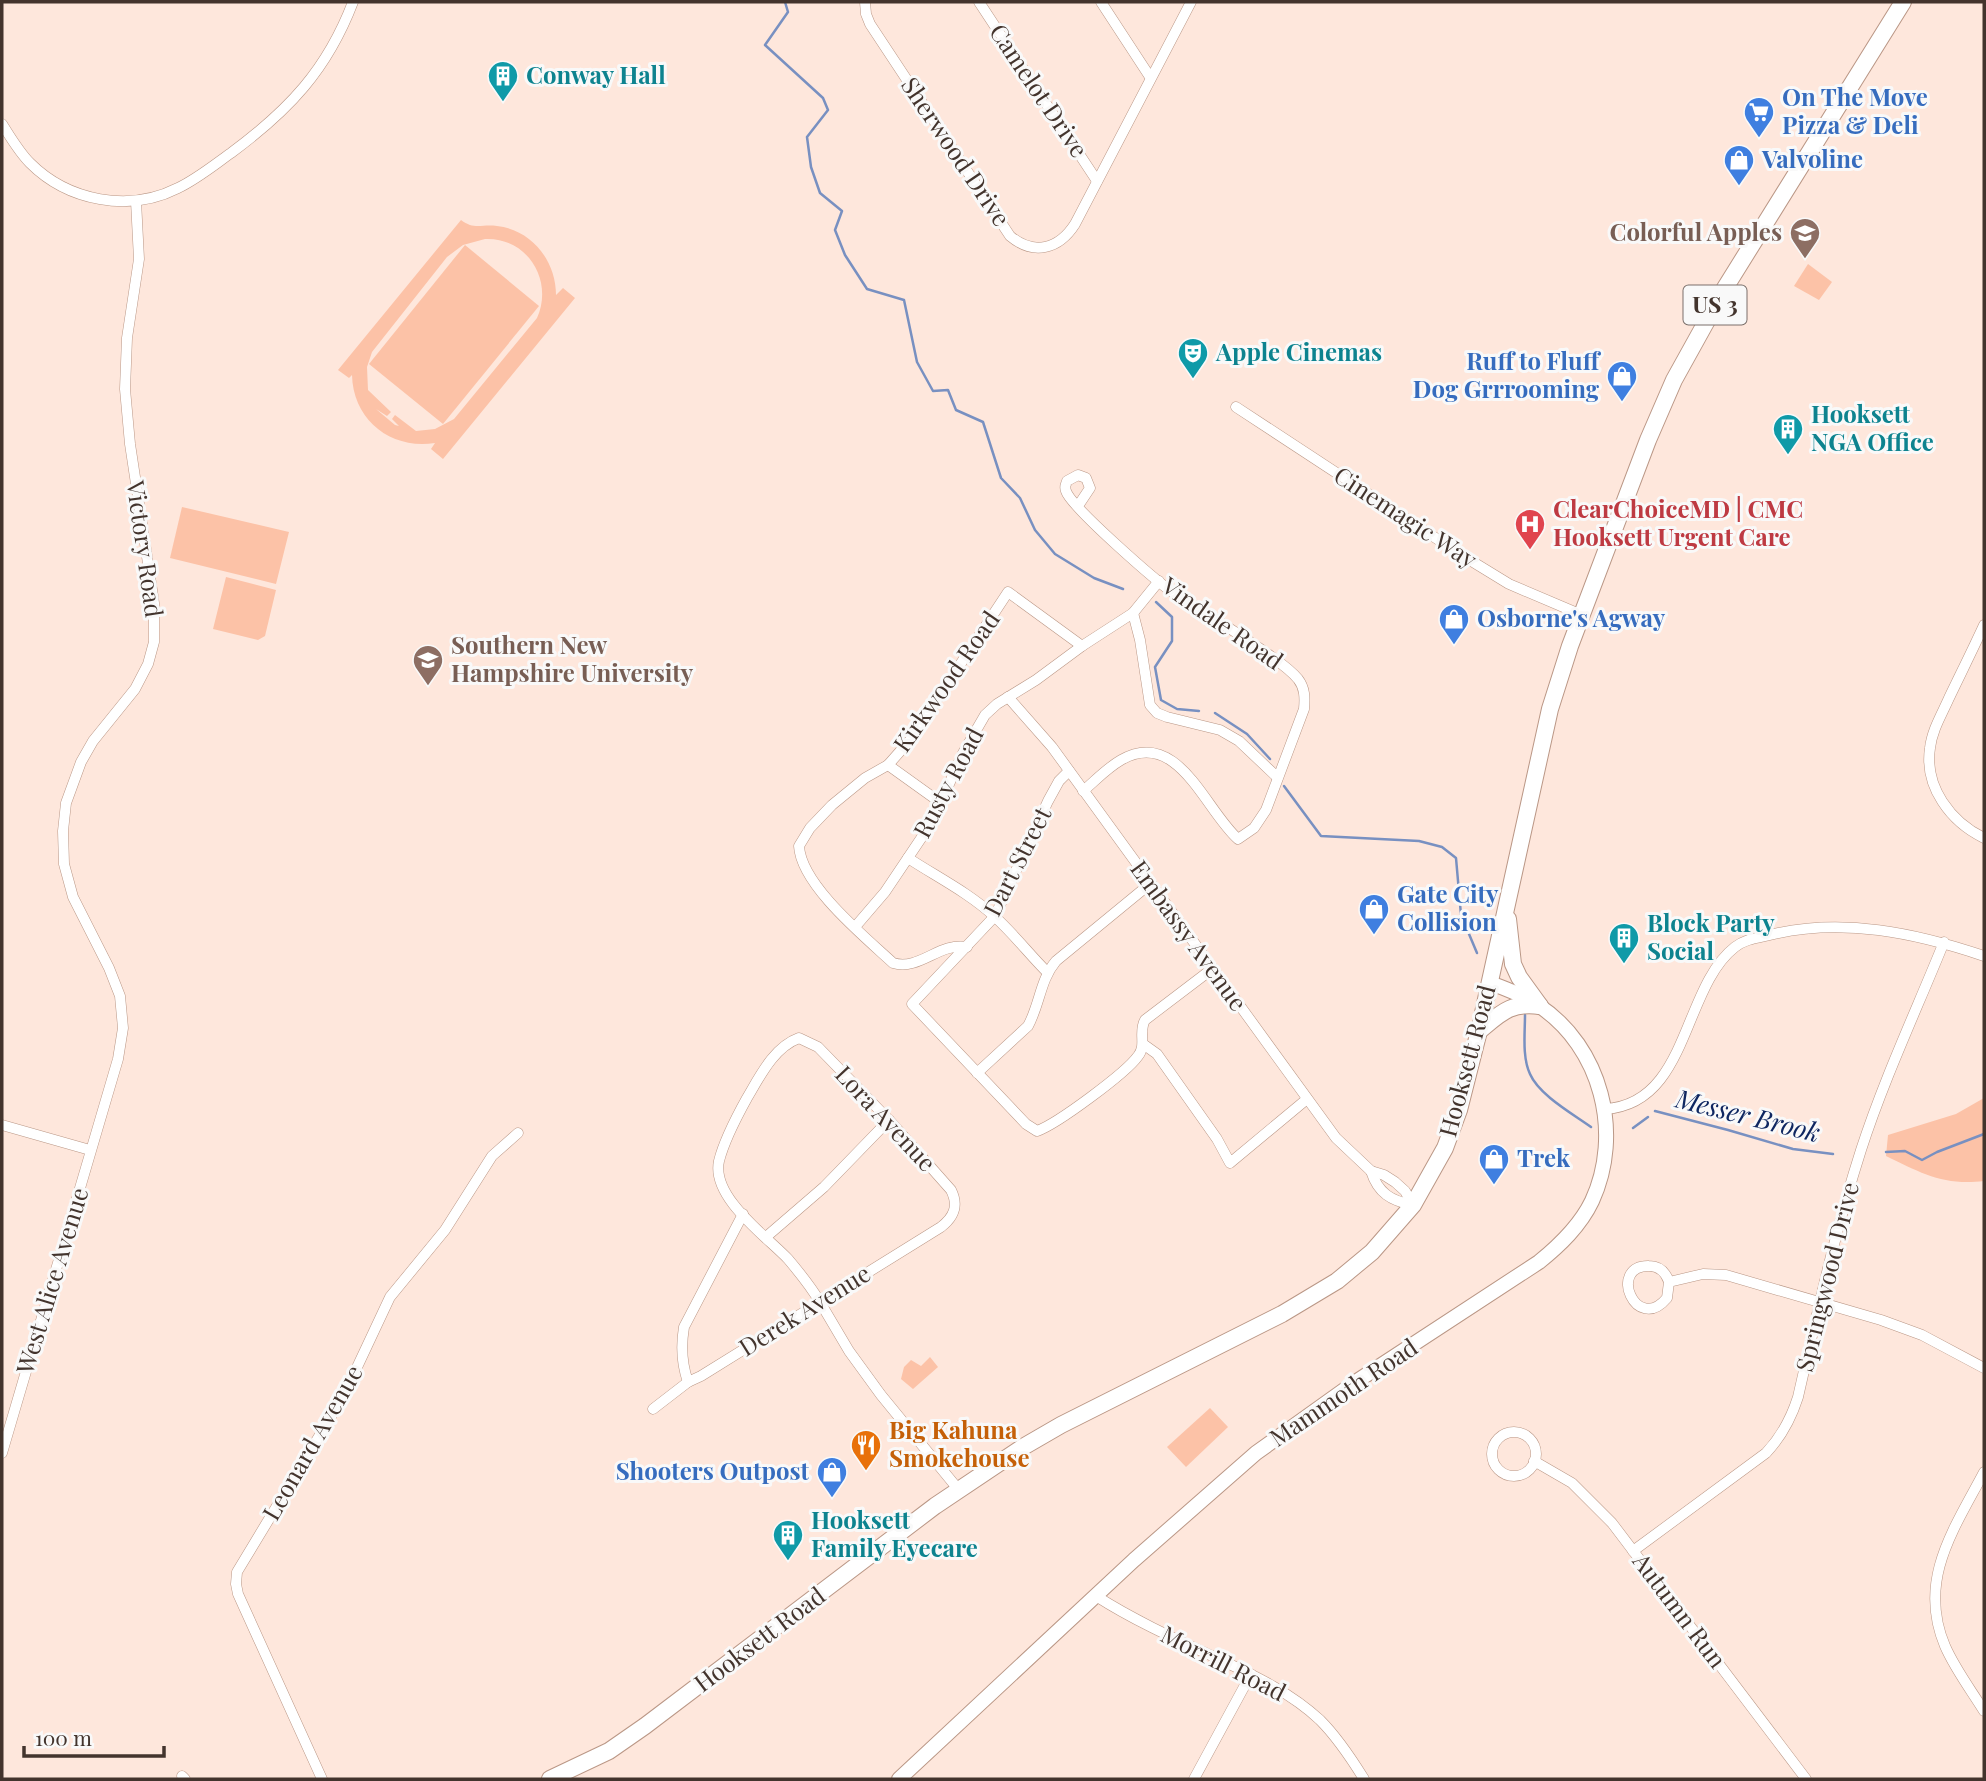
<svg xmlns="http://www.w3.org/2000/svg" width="1986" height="1781" font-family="'Playfair Display',serif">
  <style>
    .green { fill: #fcc2a7; fill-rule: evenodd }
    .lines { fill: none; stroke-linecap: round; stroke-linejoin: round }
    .stream { stroke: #7890c1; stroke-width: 2.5 }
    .minor-casing { stroke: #ba9786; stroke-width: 11 }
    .secondary-casing { stroke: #ba9786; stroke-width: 16 }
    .primary-casing { stroke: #ba9786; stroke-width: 18 }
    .minor { stroke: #fff; stroke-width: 10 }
    .secondary { stroke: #fff; stroke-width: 14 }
    .primary { stroke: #fff; stroke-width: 16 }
    .labels { text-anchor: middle; stroke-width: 6; stroke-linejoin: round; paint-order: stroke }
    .shield { fill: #f9f9f9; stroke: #7a6f6a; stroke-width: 2 }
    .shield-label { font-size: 23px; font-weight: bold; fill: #43342d }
    .culture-label { font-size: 24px; font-weight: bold; fill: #0d838f; stroke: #f9f9f9; text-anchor: start }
    .street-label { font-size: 24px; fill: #43342d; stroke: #f9f9f9 }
    .shop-label { font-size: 24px; font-weight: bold; fill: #366cbe; stroke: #f9f9f9; text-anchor: start }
    .education-label { font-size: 24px; font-weight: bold; fill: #785e54; stroke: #f9f9f9; text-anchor: end }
    .health-label { font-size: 24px; font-weight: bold; fill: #be3a42; stroke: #f9f9f9; text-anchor: start }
    .food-label { font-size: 24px; font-weight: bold; fill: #c56008; stroke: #f9f9f9; text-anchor: start }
    .water-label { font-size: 26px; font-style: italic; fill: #0f2761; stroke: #f9f9f9 }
  </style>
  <rect width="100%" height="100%" fill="#fee7dc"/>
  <g class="green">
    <path d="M461,220c13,10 20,4 36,6 35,4 59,35 59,69l7,-7 12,10 -132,161 -12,-10 4,-6c-44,7 -82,-23 -83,-68l-3,3 -11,-8zM485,239c42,-2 69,41 52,79l-83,101 -19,10 -19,2 -21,-16 -3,4 7,7 -4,-1 -19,-16 11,7 4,-4 -23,-22 -1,-23 5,-15 75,-95 16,-12z"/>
    <path d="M465,245l74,61 -96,118 -74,-60z"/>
    <path d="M1808,264l24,18 -13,18 -25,-14z"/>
    <path d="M182,507l107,25 -13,52 -106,-26z"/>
    <path d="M226,577l50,13 -11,46 -7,4 -45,-11z"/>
    <path d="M1984,1098v83c-40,5 -63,-8 -98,-25l2,-21 68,-21z"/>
    <path d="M930,1357l8,10 -25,22 -12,-10 3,-12 7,-7 10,6z"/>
    <path d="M1210,1408l18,19 -42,40 -19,-20z"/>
  </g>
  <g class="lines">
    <g class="stream">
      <path d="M785,2l3,10 -23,33 58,53 5,12 -21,27 4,30 9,26 22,18 -7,19 10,25 22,34 37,11 13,62 16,29 15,-1 8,20 27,12 18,56 19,20 15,32 20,24 39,24 29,11"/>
      <path d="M1156,602l16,15v24l-17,26 6,33 16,9 22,2"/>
      <path d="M1215,713l32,21 23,25"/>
      <path d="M1284,786l37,50 98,5 23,6 14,11 5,57 16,38"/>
      <path d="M1525,1015c0,18 -3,42 5,59 9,21 43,40 61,53"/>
      <path d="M1655,1111l73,19 65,19 40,5"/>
      <path d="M1633,1128l15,-11"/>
      <path d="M1886,1152l19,-1 17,9 15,-8 47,-18"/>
    </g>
    <g class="minor-casing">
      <g id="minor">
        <path d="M865,2l1,12 4,10 140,212c24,20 49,13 65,-12l116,-222"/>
        <path d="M979,2l118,179"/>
        <path d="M1101,2l49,75"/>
        <path d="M2,124c9,14 17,28 28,39 38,38 99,50 148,25 19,-9 36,-23 53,-35 58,-43 96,-83 122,-151"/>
        <path d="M1236,407l224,147 49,30 73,31"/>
        <path d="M1078,506l12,-18 -4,-10 -8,-3 -11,6c-1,4 -3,5 -1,10 5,16 91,91 109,103 30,19 60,37 90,58 11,8 24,16 33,27 7,9 7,19 6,30l-38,101 -12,18 -16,11c-33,-29 -60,-112 -117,-79 -14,8 -26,21 -38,31"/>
        <path d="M1133,613l7,27 10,65 7,8 10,4 53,13 19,11 38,36"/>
        <path d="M1984,625c-11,24 -23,48 -35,73 -7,16 -17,32 -19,50 -6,39 21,74 54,90"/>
        <path d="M1008,697l44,50 284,391 35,33 13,4 11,7 10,9 8,14"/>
        <path d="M888,765l53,38"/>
        <path d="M1069,771l-10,10 -11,20 -53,115 -83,88 114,120 11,7c20,-7 89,-58 101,-75 9,-11 0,-24 7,-36l67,-51"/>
        <path d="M908,858c29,19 61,35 86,58 19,17 35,38 53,56"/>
        <path d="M855,927l30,-35 47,-70 31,-69 22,-38 12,-11 39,-24 46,-34 51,-33 26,-32"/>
        <path d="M967,947c-28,-5 -47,24 -74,16 -28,-26 -92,-78 -94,-117l11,-18 22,-23 33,-27 23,-13 23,-26 97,-147 74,54"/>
        <path d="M1143,1044l14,10 60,85 13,24 77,-64"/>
        <path d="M977,1073l51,-47c12,-22 12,-46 28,-65l95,-78"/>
        <path d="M1605,1109c84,-5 77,-121 130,-162 10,-8 22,-9 35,-12 72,-18 146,-2 214,21"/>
        <path d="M2,1125l88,25"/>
        <path d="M1371,1171c7,22 20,30 42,34"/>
        <path d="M766,1237l58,-50 65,-67"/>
        <path d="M1669,1282c-3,-9 -9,-16 -20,-16 -42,-1 -13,69 18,32l2,-16 34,-8 23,1 155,45 41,15 62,33"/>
        <path d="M688,1382c-6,-17 -7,-37 -4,-55l59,-113"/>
        <path d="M653,1409l35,-27 13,-6 240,-149c13,-10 18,-21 10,-37l-62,-70 -71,-73 -19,-9c-25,9 -39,38 -52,60 -10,18 -23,43 -28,63 -8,36 47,75 69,98 11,13 23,28 32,43l29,49 32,44 77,94"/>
        <circle cx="1514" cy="1454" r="22"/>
        <path d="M2,1453l116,-394 5,-31 -3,-32 -11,-28 -36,-71 -9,-33 -1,-33 3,-28 15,-41 12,-21 42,-52 13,-25 6,-22v-39l-24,-159 -5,-55 2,-51 12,-79 -3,-58"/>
        <path d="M1534,1461l38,22 40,40 194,256"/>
        <path d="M1984,1472c-30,57 -67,108 -39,174 10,23 26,44 39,65"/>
        <path d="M1633,1551l133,-98c16,-17 25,-34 32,-56 19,-83 37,-166 63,-247 23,-71 55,-139 83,-208"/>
        <path d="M1096,1596c36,23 75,41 114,59 38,18 78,35 110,65 17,17 31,38 44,59"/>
        <path d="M182,1776l3,3"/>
        <path d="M322,1779l-84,-185 -2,-10 1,-12 107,-177 46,-98 55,-67 47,-74 26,-23"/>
        <path d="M1194,1779l57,-105"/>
      </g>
    </g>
    <g class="secondary-casing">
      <path id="secondary" d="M899,1779l235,-219 122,-107 98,-70 185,-121c21,-17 41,-36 53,-61 31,-67 10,-154 -54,-196 -15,-10 -31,-16 -48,-22"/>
    </g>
    <g class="primary-casing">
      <g id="primary">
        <path d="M1508,919l5,45 6,13 21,29"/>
        <path d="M1479,1031c22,-18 31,-29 61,-25"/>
        <path d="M550,1779l59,-28 36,-25 290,-220 88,-59 38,-22 221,-111 55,-33 35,-29 41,-47 32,-57 14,-38 20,-79 71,-322 20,-63 78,-206 26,-60 51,-92 178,-286"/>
      </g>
    </g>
    <use href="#minor" class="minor"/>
    <use href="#secondary" class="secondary"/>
    <use href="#primary" class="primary"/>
  </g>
  <defs>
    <g id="building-pin" transform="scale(1.575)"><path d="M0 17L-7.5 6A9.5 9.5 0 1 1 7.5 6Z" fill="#0f9aa8" stroke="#f9f9f9"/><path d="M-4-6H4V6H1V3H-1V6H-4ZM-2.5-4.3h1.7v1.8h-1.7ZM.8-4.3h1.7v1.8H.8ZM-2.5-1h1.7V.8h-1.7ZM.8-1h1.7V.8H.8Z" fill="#fff"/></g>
    <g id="supermarket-pin" transform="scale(1.575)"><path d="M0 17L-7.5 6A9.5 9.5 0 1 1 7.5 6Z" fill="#3f7fe0" stroke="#f9f9f9"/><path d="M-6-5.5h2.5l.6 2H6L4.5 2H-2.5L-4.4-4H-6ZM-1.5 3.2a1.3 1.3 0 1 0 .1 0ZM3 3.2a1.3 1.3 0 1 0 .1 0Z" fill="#fff"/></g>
    <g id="shop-pin" transform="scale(1.575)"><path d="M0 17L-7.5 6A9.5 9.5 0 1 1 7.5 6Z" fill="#3f7fe0" stroke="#f9f9f9"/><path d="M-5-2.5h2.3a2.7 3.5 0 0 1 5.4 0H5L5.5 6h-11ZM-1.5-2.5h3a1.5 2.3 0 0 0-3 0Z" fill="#fff"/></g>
    <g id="school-pin" transform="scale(1.575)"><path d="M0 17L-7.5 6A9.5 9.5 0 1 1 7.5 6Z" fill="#8d6e63" stroke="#f9f9f9"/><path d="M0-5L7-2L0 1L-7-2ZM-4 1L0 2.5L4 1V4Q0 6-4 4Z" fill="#fff"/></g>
    <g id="theatre-pin" transform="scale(1.575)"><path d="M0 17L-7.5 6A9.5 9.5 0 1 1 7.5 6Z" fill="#0f9aa8" stroke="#f9f9f9"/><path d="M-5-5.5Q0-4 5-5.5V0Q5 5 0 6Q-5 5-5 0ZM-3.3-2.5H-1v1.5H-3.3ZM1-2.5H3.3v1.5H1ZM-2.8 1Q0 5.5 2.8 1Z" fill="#fff"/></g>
    <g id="hospital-pin" transform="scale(1.575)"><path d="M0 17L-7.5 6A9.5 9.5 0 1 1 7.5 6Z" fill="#e0444e" stroke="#f9f9f9"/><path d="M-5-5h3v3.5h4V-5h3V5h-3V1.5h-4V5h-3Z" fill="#fff"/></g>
    <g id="university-pin" transform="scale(1.575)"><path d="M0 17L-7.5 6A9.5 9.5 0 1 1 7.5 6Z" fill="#8d6e63" stroke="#f9f9f9"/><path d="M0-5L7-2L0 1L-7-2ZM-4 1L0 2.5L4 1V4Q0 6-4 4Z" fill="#fff"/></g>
    <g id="restaurant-pin" transform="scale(1.575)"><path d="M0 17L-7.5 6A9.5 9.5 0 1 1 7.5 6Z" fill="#e8710a" stroke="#f9f9f9"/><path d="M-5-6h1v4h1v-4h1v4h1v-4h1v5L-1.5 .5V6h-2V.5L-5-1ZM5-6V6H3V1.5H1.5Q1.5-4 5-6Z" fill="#fff"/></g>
  </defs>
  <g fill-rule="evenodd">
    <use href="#building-pin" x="503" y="76"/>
    <use href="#supermarket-pin" x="1759" y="112"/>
    <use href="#shop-pin" x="1739" y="160"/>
    <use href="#school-pin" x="1805" y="233"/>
    <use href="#theatre-pin" x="1193" y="353"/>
    <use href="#shop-pin" x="1622" y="376"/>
    <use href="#building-pin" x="1788" y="429"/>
    <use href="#hospital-pin" x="1530" y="524"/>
    <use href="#shop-pin" x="1454" y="619"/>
    <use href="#university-pin" x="428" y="660"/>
    <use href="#shop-pin" x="1374" y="909"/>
    <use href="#building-pin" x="1624" y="938"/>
    <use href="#shop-pin" x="1494" y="1159"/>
    <use href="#restaurant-pin" x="866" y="1445"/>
    <use href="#shop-pin" x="832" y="1472"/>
    <use href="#building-pin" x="788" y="1535"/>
  </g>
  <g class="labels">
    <rect class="shield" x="1683.5" y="285.5" width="63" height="39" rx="5"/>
    <g class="shield-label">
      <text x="1715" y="313">US 3</text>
    </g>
    <g class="culture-label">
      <text x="526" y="84">Conway Hall</text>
      <text x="1216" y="361">Apple Cinemas</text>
      <text x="1811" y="423">Hooksett<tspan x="1811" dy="28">NGA Office</tspan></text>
      <text x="1647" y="932">Block Party<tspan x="1647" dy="28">Social</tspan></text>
      <text x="811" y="1529">Hooksett<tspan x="811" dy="28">Family Eyecare</tspan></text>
    </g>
    <g class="street-label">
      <text transform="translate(1038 91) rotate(56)" y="8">Camelot Drive</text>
      <text transform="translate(955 152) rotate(56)" y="8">Sherwood Drive</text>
      <text transform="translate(1405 518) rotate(33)" y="8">Cinemagic Way</text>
      <text transform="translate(144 549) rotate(82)" y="8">Victory Road</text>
      <text transform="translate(1222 624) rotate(35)" y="8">Vindale Road</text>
      <text transform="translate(947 682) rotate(-55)" y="8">Kirkwood Road</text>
      <text transform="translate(949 783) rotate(-62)" y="8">Rusty Road</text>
      <text transform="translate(1018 862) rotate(-63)" y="8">Dart Street</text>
      <text transform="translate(1188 936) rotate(54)" y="8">Embassy Avenue</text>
      <text transform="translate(1468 1061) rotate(-75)" y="8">Hooksett Road</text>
      <text transform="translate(885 1119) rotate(47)" y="8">Lora Avenue</text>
      <text transform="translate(1828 1277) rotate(-76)" y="8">Springwood Drive</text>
      <text transform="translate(53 1281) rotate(-73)" y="8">West Alice Avenue</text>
      <text transform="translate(805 1311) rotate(-32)" y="8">Derek Avenue</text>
      <text transform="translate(1344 1393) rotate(-34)" y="8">Mammoth Road</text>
      <text transform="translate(313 1443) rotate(-60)" y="8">Leonard Avenue</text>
      <text transform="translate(1679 1611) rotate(53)" y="8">Autumn Run</text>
      <text transform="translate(760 1640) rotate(-37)" y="8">Hooksett Road</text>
      <text transform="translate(1223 1664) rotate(27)" y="8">Morrill Road</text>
    </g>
    <g class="shop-label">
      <text x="1782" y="106">On The Move<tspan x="1782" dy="28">Pizza &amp; Deli</tspan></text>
      <text x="1762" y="168">Valvoline</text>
      <text x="1599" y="370" text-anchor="end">Ruff to Fluff<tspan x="1599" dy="28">Dog Grrrooming</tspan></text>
      <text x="1477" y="627">Osborne's Agway</text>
      <text x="1397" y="903">Gate City<tspan x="1397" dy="28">Collision</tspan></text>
      <text x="1517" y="1167">Trek</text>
      <text x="809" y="1480" text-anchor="end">Shooters Outpost</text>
    </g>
    <g class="education-label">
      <text x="1782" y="241">Colorful Apples</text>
      <text x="451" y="654" text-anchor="start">Southern New<tspan x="451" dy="28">Hampshire University</tspan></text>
    </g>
    <g class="health-label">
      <text x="1553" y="518">ClearChoiceMD | CMC<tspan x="1553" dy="28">Hooksett Urgent Care</tspan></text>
    </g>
    <g class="food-label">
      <text x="889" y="1439">Big Kahuna<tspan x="889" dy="28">Smokehouse</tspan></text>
    </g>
    <g class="water-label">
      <text transform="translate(1748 1116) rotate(14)" y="9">Messer Brook</text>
    </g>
  </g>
  <rect width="1986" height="1781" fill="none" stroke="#43342d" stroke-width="7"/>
  <path d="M24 1746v10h140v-10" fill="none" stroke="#43342d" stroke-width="3.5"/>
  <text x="35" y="1746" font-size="21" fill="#43342d" stroke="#f9f9f9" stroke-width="5" paint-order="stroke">100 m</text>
</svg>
